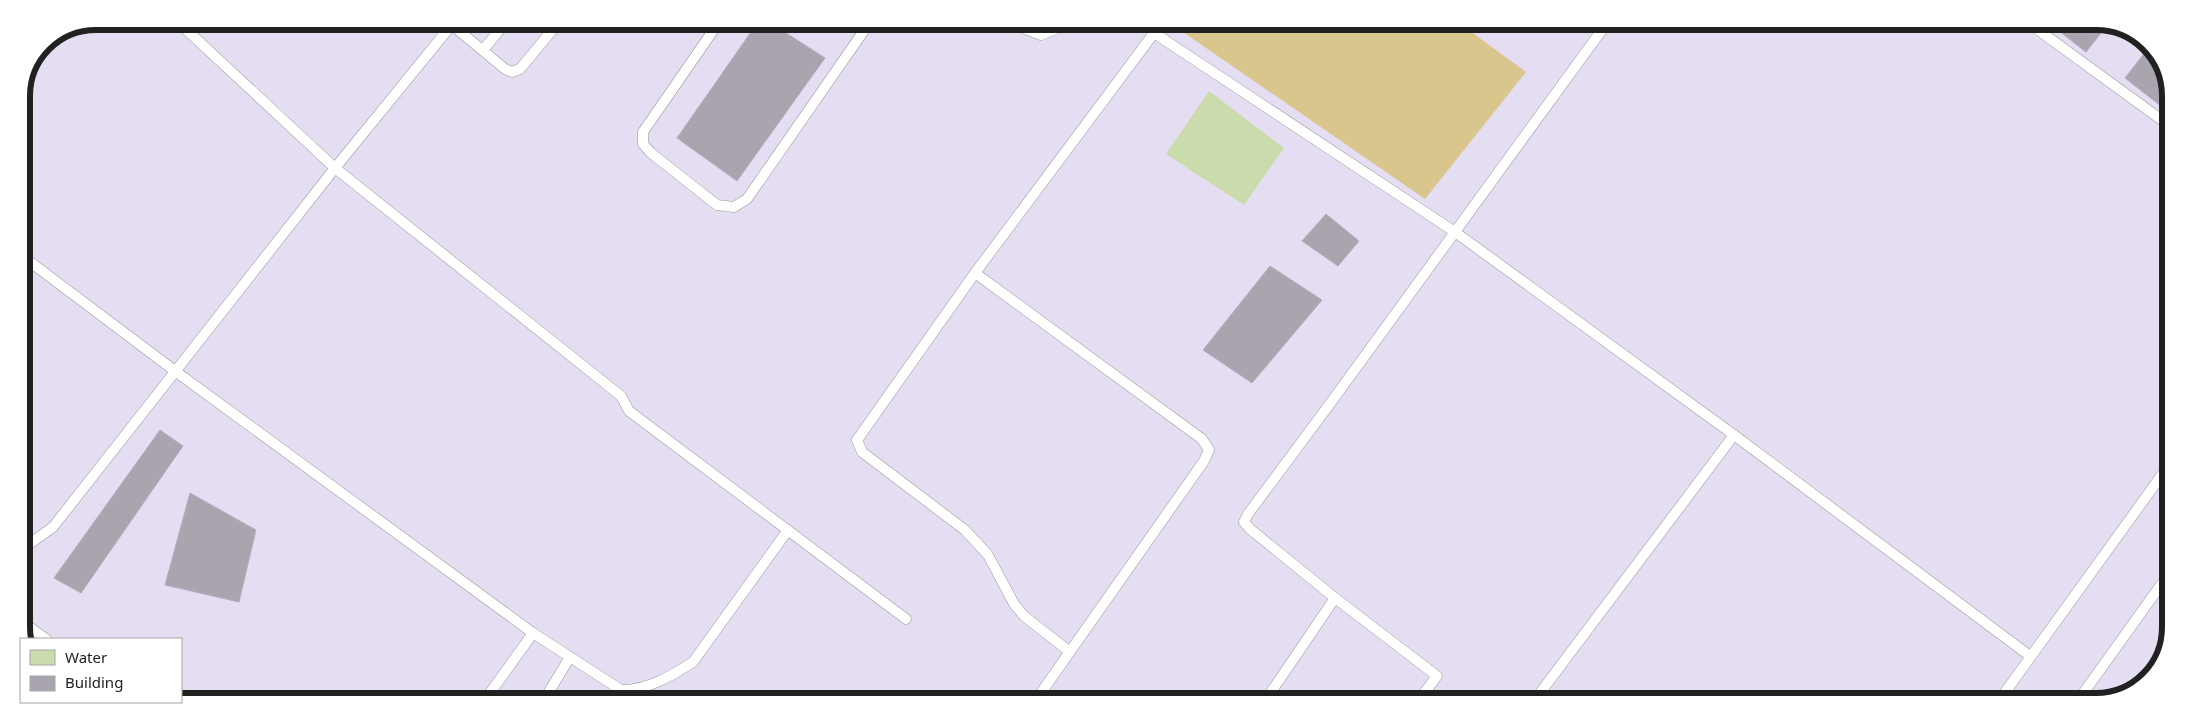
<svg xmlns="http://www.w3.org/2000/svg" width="2192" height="723" font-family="'Noto Sans',sans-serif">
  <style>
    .military { fill: #e5ddf1 }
    .pitch { fill: #d9c68c }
    .water { fill: #cadbac }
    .building { fill: #aaa4af; stroke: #b8abc1 }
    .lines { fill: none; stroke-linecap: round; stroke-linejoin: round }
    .service-casing { stroke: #989898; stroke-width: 11 }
    .service { stroke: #fff; stroke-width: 10 }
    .rim { fill: none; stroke: #212121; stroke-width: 6 }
  </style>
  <rect width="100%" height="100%" fill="#efe8f0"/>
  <path class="military" d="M96,21l2019,3 37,23 19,44 -3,555 -27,40 -45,16 -1915,-3v-60h-157l-3,-7v-536l22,-53z"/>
  <path class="pitch" d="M1170,23h289l67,49 -101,127z"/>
  <path class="water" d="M1209,91l75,57 -40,57 -78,-51z"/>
  <g class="building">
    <path d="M758,22h11l56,36 -88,123 -60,-43z"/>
    <path d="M2050,24h58l-22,28z"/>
    <path d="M2150,46l21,45 -1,22 -45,-35z"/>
    <path d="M1326,214l33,27 -21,25 -36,-25z"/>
    <path d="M1270,266l52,34 -70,83 -49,-33z"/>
    <path d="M160,430l23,16 -102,147 -27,-15z"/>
    <path d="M190,493l66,37 -17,72 -74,-17z"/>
  </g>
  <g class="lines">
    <g class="service-casing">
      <g id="service">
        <path d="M177,21l158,147 286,228 8,15 277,208"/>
        <path d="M719,22l-76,110v12l8,9 66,52 17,2 13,-8 123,-177"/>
        <path d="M1007,22l34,13 22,-9 2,-3"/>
        <path d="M2030,24l140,102"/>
        <path d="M452,25l53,44 7,3 8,-3 39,-47"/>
        <path d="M1154,33l9,-10"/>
        <path d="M483,50l23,-28"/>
        <path d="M21,255l154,116 358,262 88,57c25,1 52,-15 72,-28l95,-132"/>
        <path d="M975,273l227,166 7,11 -5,11 -168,239"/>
        <path d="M21,279l12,-15"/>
        <path d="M21,550l32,-23 282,-359 119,-146"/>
        <path d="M21,621l25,18"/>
        <path d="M1070,652l-46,-36 -10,-12 -26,-49 -23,-25 -103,-78 -5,-12 118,-167 179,-240 301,199 279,203 296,221"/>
        <path d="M634,691l11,9"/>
        <path d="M485,700l48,-67"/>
        <path d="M544,700l26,-43"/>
        <path d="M1265,701l70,-103"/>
        <path d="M1418,701l19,-25 -102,-78 -85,-69 -6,-7 4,-8 84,-113 275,-378"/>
        <path d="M1534,701l200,-266"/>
        <path d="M1998,702l171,-237"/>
        <path d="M2077,702l91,-127"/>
      </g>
    </g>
    <use href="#service" class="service"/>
  </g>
  <path d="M0 0H2192V723H0ZM96 30H2096A66 66 0 0 1 2162 96V627A66 66 0 0 1 2096 693H96A66 66 0 0 1 30 627V96A66 66 0 0 1 96 30Z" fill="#fff" fill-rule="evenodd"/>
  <path class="rim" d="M96 30H2096A66 66 0 0 1 2162 96V627A66 66 0 0 1 2096 693H96A66 66 0 0 1 30 627V96A66 66 0 0 1 96 30Z"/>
  <rect x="20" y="638" width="162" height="65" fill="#ffffff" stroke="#a6a6a6"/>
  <rect x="30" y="650" width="25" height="15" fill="#cadbac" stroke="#a6a6a6"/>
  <text x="65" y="663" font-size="15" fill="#212121">Water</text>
  <rect x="30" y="676" width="25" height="15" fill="#aaa4af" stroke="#a6a6a6"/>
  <text x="65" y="688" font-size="15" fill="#212121">Building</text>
</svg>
